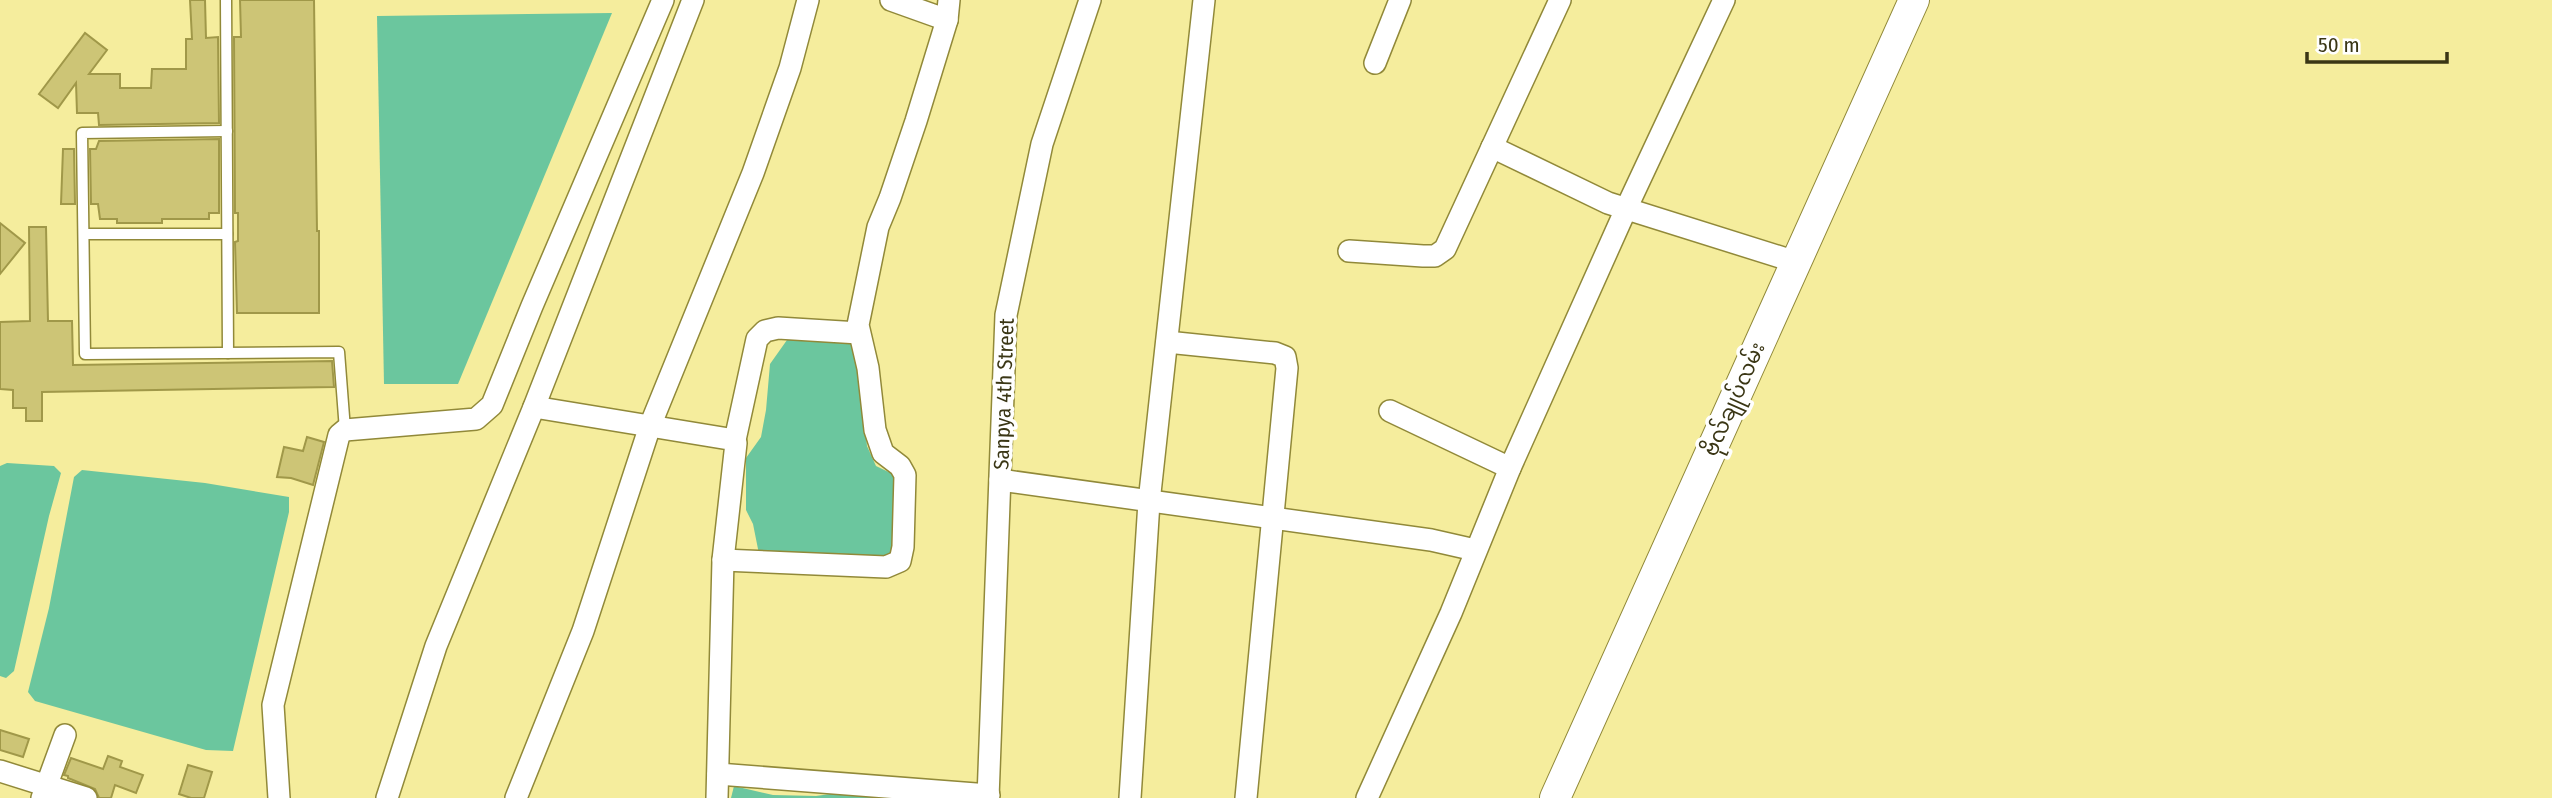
<svg xmlns="http://www.w3.org/2000/svg" width="2552" height="798" font-family="'Fira Sans Condensed','Noto Sans Myanmar',sans-serif">
  <style>
    .water { fill: #6bc69e }
    .building { fill: #cdc576; stroke: #a09849; stroke-width: 2 }
    .lines { fill: none; stroke-linecap: round; stroke-linejoin: round }
    .lane-casing { stroke: #918939; stroke-width: 13 }
    .street-casing { stroke: #918939; stroke-width: 24 }
    .secondary-casing { stroke: #918939; stroke-width: 32 }
    .lane { stroke: #fff; stroke-width: 10 }
    .street { stroke: #fff; stroke-width: 21 }
    .secondary { stroke: #fff; stroke-width: 30 }
    .labels { text-anchor: middle; stroke-width: 7; stroke-linejoin: round; paint-order: stroke }
    .street-label { font-size: 21px; fill: #3a3615; stroke: #fff }
  </style>
  <rect width="100%" height="100%" fill="#f5ed9d"/>
  <g class="water">
    <path d="M612,13l-154,371h-74l-7,-368z"/>
    <path d="M805,333l29,4 23,9 10,100 9,20 21,10 -5,81 -54,-1 -18,-3 -17,3 -44,-2 -6,-30 -7,-14v-52l15,-21 5,-27 4,-46 17,-24z"/>
    <path d="M7,463l47,3 7,7 -12,43 -35,155 -8,7 -6,-2v-210z"/>
    <path d="M82,470l123,13 84,14v15l-56,239 -27,-1 -171,-49 -7,-9 21,-84 25,-131z"/>
    <path d="M734,786l39,9 43,1 43,-6 71,8h-199z"/>
  </g>
  <g class="building">
    <path d="M190,0h15l1,38 12,-1 1,86 -120,2 -1,-12h-21l-1,-30 -18,25 -19,-14 46,-61 22,17 -18,24h31v14h31l1,-19h34v-30h6z"/>
    <path d="M240,0h74l3,231h2v82h-82l-2,-71 3,-1v-28h-3l-1,-176h7z"/>
    <path d="M219,139v74h-10v6h-47v4h-45v-4h-17l-2,-15h-7l-1,-55h6l3,-8z"/>
    <path d="M63,149h11l1,55h-14z"/>
    <path d="M0,223l25,20 -25,31z"/>
    <path d="M29,227h17l2,94h24l1,44 259,-4 2,26 -292,5v29h-16v-13h-13v-18l-13,-1v-67l30,-1z"/>
    <path d="M307,437l17,5 -11,43 -22,-7 -14,-1 7,-30 19,4z"/>
    <path d="M0,730l29,9 -6,18 -23,-7z"/>
    <path d="M108,756l14,5 -2,6 23,8 -7,18 -21,-8 -4,13h-12l-4,-9 -27,-11v-2l-4,-1 7,-17 32,11z"/>
    <path d="M188,765l24,7 -8,26h-13l-12,-4z"/>
  </g>
  <g class="lines">
    <g class="lane-casing">
      <g id="lane">
        <path d="M226,0l2,353"/>
        <path d="M227,131l-145,2 3,221 254,-2 6,78"/>
        <path d="M84,234h143"/>
      </g>
    </g>
    <g class="street-casing">
      <g id="street">
        <path d="M891,0l56,20"/>
        <path d="M1375,63l25,-63"/>
        <path d="M1492,147l116,56 188,59"/>
        <path d="M1349,251l74,5h12l10,-7 115,-249"/>
        <path d="M1167,342l108,11 10,4 2,11 -41,430"/>
        <path d="M534,407l201,33 1,3 -13,117 -6,238"/>
        <path d="M735,440l22,-101 8,-8 13,-3 81,5"/>
        <path d="M1510,468l116,-259 98,-209"/>
        <path d="M1000,480l431,60 44,10"/>
        <path d="M723,560l163,7 14,-6 3,-14 2,-72 -5,-9 -17,-13 -8,-23 -7,-62 -10,-43 20,-98 12,-29 26,-77 31,-101 2,-20"/>
        <path d="M0,771l86,27"/>
        <path d="M718,774l271,21"/>
        <path d="M42,798l23,-63"/>
        <path d="M279,798l-6,-93 66,-270 6,-5 131,-11 16,-14 40,-99 131,-306"/>
        <path d="M387,798l49,-152 98,-239 159,-407"/>
        <path d="M516,798l67,-167 67,-205 103,-253 37,-105 18,-68"/>
        <path d="M988,798l18,-483 36,-171 48,-144"/>
        <path d="M1130,798l19,-296 55,-502"/>
        <path d="M1367,798l84,-185 59,-145 -120,-57"/>
      </g>
    </g>
    <g class="secondary-casing">
      <path id="secondary" d="M1555,798l359,-798"/>
    </g>
    <use href="#lane" class="lane"/>
    <use href="#street" class="street"/>
    <use href="#secondary" class="secondary"/>
  </g>
  <g class="labels">
    <g class="street-label">
      <text transform="translate(1004 394) rotate(-88)" y="7">Sanpya 4th Street</text>
      <text transform="translate(1734 399) rotate(-66)" y="7">ဗိုလ်ချုပ်လမ်း</text>
    </g>
  </g>
  <path d="M2307 52v10h140v-10" fill="none" stroke="#3a3615" stroke-width="3.5"/>
  <text x="2318" y="52" font-size="21" fill="#3a3615" stroke="#ffffff" stroke-width="5" paint-order="stroke">50 m</text>
</svg>
